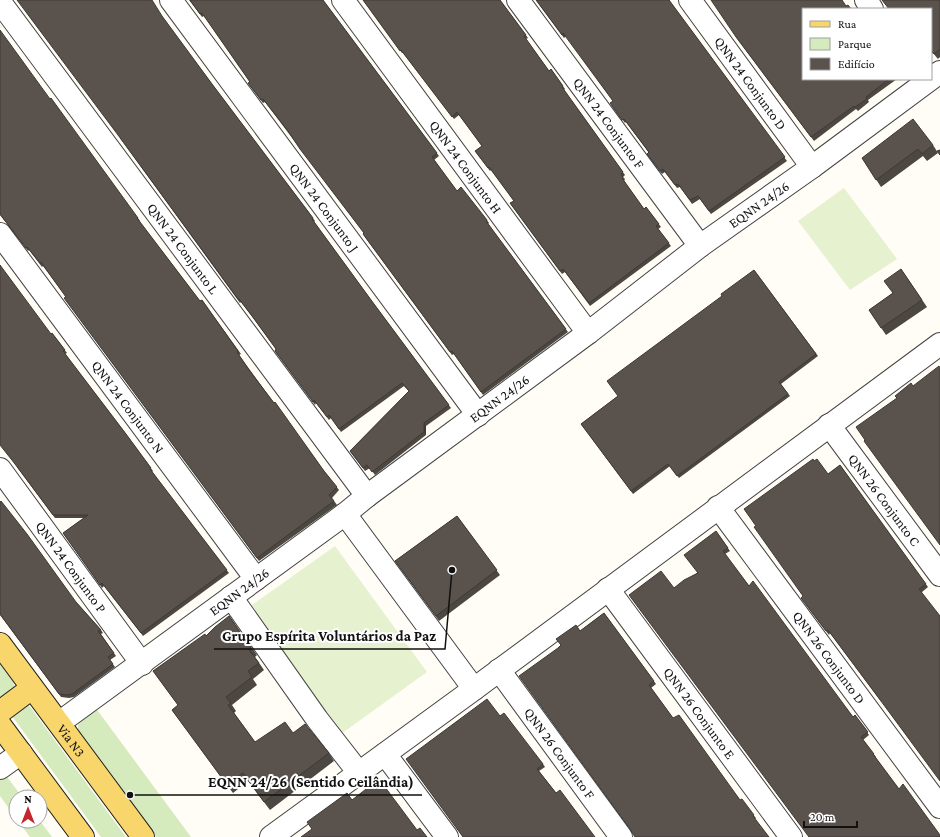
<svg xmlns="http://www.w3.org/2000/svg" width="940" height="837" font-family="'Crimson Pro',serif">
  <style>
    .green { fill: #d5ebbd }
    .pitch { fill: #e6f2cf }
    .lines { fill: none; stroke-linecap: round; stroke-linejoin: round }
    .minor-casing { stroke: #444; stroke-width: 24 }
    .major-casing { stroke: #222; stroke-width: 24 }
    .minor { stroke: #fff; stroke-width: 22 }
    .major { stroke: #f9d66b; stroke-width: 22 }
    .wall { fill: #4d4742 }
    .shaded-wall { fill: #3f3936 }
    .building { fill: #5a524d; stroke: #3f3936 }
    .labels { text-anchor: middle; stroke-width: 4; stroke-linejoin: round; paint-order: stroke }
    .street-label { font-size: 14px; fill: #111; stroke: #fff }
    .leader { fill: none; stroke: #111; stroke-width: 1.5 }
    .callout-dot { fill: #111; stroke: #fff; stroke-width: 1.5 }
    .callout-label { font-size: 15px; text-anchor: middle; font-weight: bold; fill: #111; stroke: #fff; stroke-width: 4; stroke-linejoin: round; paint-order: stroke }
  </style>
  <rect width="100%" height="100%" fill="#fffdf5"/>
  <g class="green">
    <path d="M0,665l13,17 3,8 -10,9 -6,-1z"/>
    <path d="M28,704l98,133h-25l-89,-121z"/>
    <path d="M95,707l96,130h-35l-78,-107v-5z"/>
    <path d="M5,774l17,23h-6v21l-16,-22v-19z"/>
    <path d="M18,821h22l12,16h-22z"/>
  </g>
  <g class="pitch">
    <path d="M844,188l53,71 -47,31 -52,-69z"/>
    <path d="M335,546l92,126 -86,62 -92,-127z"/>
  </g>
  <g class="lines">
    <g class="minor-casing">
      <g id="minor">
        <path id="s1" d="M171,0l307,415"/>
        <path id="s2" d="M343,0l245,333"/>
        <path id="s3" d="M518,0l182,246"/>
        <path id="s4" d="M690,0l122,167"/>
        <path d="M866,0l6,9"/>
        <path id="s5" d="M0,2l367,494"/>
        <path id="s6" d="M0,234l256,345"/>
        <path id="s7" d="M829,425l111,150"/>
        <path id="s8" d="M0,469l142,195"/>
        <path id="s9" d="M718,507l222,300"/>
        <path d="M345,514l129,175"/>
        <path id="s10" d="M608,589l183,248"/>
        <path d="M231,597l86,122 42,54"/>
        <path id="s11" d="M499,670l122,167"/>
        <path id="s12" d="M59,723l286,-209 22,-18 221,-163 112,-87 112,-79 128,-95"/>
        <path d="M385,754l62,83"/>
        <path d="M0,768l21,-15"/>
        <path d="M271,837l203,-148 466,-345"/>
      </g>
    </g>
    <g class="major-casing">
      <g id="major">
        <path id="s13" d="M0,644l143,193"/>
        <path d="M0,712l32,-24"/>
        <path d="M0,725l83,112"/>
      </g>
    </g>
    <use href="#minor" class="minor"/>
    <use href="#major" class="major"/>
  </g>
  <g class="wall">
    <path d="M189,0h134l116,156 -5,4 23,31 30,29 2,3 -1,1 80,108 -85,63 -29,-41 -2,1 -87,-118 -1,-4 -99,-131 -2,1 -15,-20 2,-1 -46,-66 -2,1z"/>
    <path d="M363,0h137l28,38 -2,1 23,32 2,-2 14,20 -1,1 61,85 -2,2 2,2 -1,2 20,28 2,-2 15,20 -3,2 13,17 -81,60 -25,-34 -3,2 -52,-71 4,-2 -23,-31 -1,1 -15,-20 7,-5 -23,-31 -5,4 -51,-66h-1z"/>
    <path d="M536,0h133l118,161 -76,53 -11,-15 -8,5 -12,-17 -3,1 -12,-16 -3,2 -15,-20 2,-1 -23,-31 -1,1 -13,-17 1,-5 -47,-65 -2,2z"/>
    <path d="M940,0v57l-2,2 -5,-6 -2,1v-45z"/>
    <path d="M163,18l49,66 101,134 2,3 -1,1 60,82 77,104 -25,18v9l-51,40 -5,-7 -5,3 -15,-20 59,-60 -5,-5 -63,46 -10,-14 -2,2 -13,-17 -1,2 -40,-54 1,-2 -22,-30 -13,-17 -1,1 -120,-165z"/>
    <path d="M736,37l67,42h94l-29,21 1,2 -11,9 -2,-2 -42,32z"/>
    <path d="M933,145l5,8 -11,8 -4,-5 -42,31 -19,-29z"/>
    <path d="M0,215l138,3 2,3h-1l61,80 2,-1 39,54 -2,1 11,15 74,101 15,19 -7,8 5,7 -78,56 -192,-260 -1,-4 -23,-31 -1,1 -13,-17 -1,1z"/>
    <path d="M901,269l26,38 -41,28 -17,-25 24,-17z"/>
    <path d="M754,270l64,86 -37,28 9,12 -111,82 -9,-12 -37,28 -52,-70 37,-28 104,-100z"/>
    <path d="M52,333l15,20 -2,1 61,80 27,37 -1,1 77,101 -86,63 -39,-50 -2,2 -39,-55 21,-15h-29l-38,-51 34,-133z"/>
    <path d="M840,465l88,122 -6,5 -42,108 -50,-67 -1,2 -28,-37 2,-2 25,-122z"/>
    <path d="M457,516l43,59 -61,46 -44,-60z"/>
    <path d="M716,531l14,20 -5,3 24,32 104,131 2,-2 14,20 -6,5 13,17h-1l24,32 41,46 -266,-247 23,-15z"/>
    <path d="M76,602l25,28 2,3 -2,1 15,22 -6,4 5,7 -41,30 -5,1 -8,-1 -61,-82z"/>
    <path d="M604,613l52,71 -5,4 22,30 67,82 16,18 -1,1 -124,10 -73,-181 22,-17z"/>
    <path d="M229,616l28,39 -2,2 9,13 -11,9 4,6 -25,20 4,6 -2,2 21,29 38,-9 36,20 5,8 -64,49 -22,-29 -15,12 -61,-83 6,-5 -25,-34 53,-35z"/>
    <path d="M500,716l43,48 2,3 -6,4 17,22 -93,44z"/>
  </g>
  <path class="shaded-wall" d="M424,423l2,3v9l-2,-3z"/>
  <g class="building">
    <path d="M17,0h135l10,16 50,68 101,134 -1,1 62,85 75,101 -25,18v9l-52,40 -5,-7 -4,3 -13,-17 59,-60 -7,-8 -63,46 -10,-14 -2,2 -13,-17 -1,2 -38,-51 1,-2 -24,-33 -13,-17h-1l-120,-164z"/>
    <path d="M190,0h133l114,153 -5,4 25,34 4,-4 26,33 -1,1 80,108 -85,63 -29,-41 -2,1 -87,-118 1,-1 -64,-84 -12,-18 -25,-32 -2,1 -13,-17 2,-1 -48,-69 -2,1z"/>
    <path d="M363,0h137l26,35 -2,1 25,35 2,-2 12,17 -1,1 61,85 -2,2 2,3 -1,1 22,31 2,-2 13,17 -3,2 13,17 -80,60 -26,-34 -3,2 -50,-68 4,-2 -25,-34 -1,1 -13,-17 7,-5 -25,-34 -5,5 -51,-67 -1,1z"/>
    <path d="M536,0h133l116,157 -76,54 -11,-15 -8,4 -12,-16 -3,1 -12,-16 -3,2 -13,-17 2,-2 -25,-33 -2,1 -12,-17 3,-2 -50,-68 -1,2z"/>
    <path d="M711,0h131l4,6 2,-1 3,4h-48v70h86l-23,18 1,2 -12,8 -1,-1 -43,31 -75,-100z"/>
    <path d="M882,0h58v49l-6,5 -3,-4v-41h-42z"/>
    <path d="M0,30l50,69 1,-1 87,120h-1l63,83 2,-1 36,51 -1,1 12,18 25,33 1,-1 49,69 13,16 -8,8 5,6 -77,57 -193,-260 2,-1 -25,-35 -1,1 -13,-16 -1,1 -26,-34z"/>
    <path d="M913,119l20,26 -11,9 -4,-5 -42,31 -14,-22z"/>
    <path d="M940,150v5l-3,-4z"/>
    <path d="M0,265l51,69 1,-1 13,17 -2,1 63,83 25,34 -1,1 77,101 -86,63 -39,-50 -2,2 -37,-52 25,-18h-35l-38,-51 -15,-19z"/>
    <path d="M901,269l21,31 -41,28 -12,-18 24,-17 -9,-12z"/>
    <path d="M754,270l62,84 -37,28 9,12 -111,82 -9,-12 -37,27 -50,-67 37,-28 -11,-15 115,-85 -1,-2z"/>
    <path d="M939,366l1,2v177l-76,-104 1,-1 -9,-13 41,-29 -2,-2 16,-13 2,3z"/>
    <path d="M813,459l1,2 3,-2 11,15 12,-9 86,119 -7,5 21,27v165l-62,-84 -50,-67 -2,1 -25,-33 2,-2 -49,-69 2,-1 -12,-17z"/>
    <path d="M1,501l26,33 49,68 25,28 -3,1 16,22 -6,4 5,7 -41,30 -5,1 -8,-1 -59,-80v-112z"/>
    <path d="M457,516l40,54 -61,46 -41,-55z"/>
    <path d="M716,531l12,17 -5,3 26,35 4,-5 100,136 2,-2 13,17 -7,5 13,17h-1l26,35 4,-5 37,51v2h-131l-180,-242 32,-24 13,17 10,-8 14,-7 -14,-18z"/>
    <path d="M604,613l50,68 -5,4 24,33 6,-3 61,85 2,-1 12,16 -1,1 16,21h-134l-4,-6 -1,-2 -111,-153 39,-28 3,-3 -5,-6 20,-14 4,6z"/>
    <path d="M229,616l22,32 -2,2 10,13 -11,8 4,6 -26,20 5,6 -3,2 27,37 30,-20 8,11 12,-9 24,29 -65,49 -21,-29 -16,12 -55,-75 6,-5 -25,-34 52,-37 1,2 9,-9z"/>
    <path d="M487,699l13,17 4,-3 39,51 -6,5 19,24 4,-3 35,47h-132l-57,-78z"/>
    <path d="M379,779l38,51 3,-2 7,9h-126l11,-8 -5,-7 40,-29 5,7z"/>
  </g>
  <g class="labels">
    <g class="street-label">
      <text dy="5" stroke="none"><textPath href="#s4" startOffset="103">QNN 24 Conjunto D</textPath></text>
      <text dy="5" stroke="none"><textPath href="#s3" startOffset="153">QNN 24 Conjunto F</textPath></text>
      <text dy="5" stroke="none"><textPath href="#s2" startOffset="207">QNN 24 Conjunto H</textPath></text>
      <text dy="5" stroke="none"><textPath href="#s12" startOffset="871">EQNN 24/26</textPath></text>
      <text dy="5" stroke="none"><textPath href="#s1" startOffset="258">QNN 24 Conjunto J</textPath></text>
      <text dy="5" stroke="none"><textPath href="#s5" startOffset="307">QNN 24 Conjunto L</textPath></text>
      <text dy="5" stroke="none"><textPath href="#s12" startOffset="547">EQNN 24/26</textPath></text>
      <text dy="5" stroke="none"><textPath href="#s6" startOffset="215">QNN 24 Conjunto N</textPath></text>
      <text dy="5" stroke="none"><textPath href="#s7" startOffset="93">QNN 26 Conjunto C</textPath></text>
      <text dy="5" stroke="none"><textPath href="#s8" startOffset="121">QNN 24 Conjunto P</textPath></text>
      <text dy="5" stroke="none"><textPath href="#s12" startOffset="223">EQNN 24/26</textPath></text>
      <text dy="5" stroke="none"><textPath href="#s9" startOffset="187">QNN 26 Conjunto D</textPath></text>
      <text dy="5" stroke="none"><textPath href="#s10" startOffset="154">QNN 26 Conjunto E</textPath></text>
      <text dy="5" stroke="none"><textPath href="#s13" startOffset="120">Via N3</textPath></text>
      <text dy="5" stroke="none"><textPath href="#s11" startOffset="103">QNN 26 Conjunto F</textPath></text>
    </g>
  </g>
  <path class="leader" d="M452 570L445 649H214M130 795L200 795H422"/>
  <g class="callout-dot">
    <circle cx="452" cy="570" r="4"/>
    <circle cx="130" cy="795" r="4"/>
  </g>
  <g class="callout-label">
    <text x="329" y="641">Grupo Espírita Voluntários da Paz</text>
    <text x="311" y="787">EQNN 24/26 (Sentido Ceilândia)</text>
  </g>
  <rect x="802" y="8" width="130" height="72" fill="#ffffff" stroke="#a0a0a0"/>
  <rect x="810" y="21" width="20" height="6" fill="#f9d66b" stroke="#a0a0a0"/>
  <text x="838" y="28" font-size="12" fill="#111111">Rua</text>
  <rect x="810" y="38" width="20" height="12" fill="#d5ebbd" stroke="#a0a0a0"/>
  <text x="838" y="48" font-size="12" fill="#111111">Parque</text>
  <rect x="810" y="58" width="20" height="12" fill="#5a524d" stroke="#a0a0a0"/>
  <text x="838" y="68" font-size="12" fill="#111111">Edifício</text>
  <g transform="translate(28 809)"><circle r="19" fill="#ffffff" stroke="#a0a0a0"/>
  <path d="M0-3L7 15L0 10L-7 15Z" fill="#c4262e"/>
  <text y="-6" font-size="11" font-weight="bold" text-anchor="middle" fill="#111111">N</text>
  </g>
  <path d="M804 821v6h53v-6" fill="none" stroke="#111111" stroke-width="2"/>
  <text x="810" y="821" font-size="12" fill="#111111" stroke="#ffffff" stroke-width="3" paint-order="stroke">20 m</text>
</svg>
